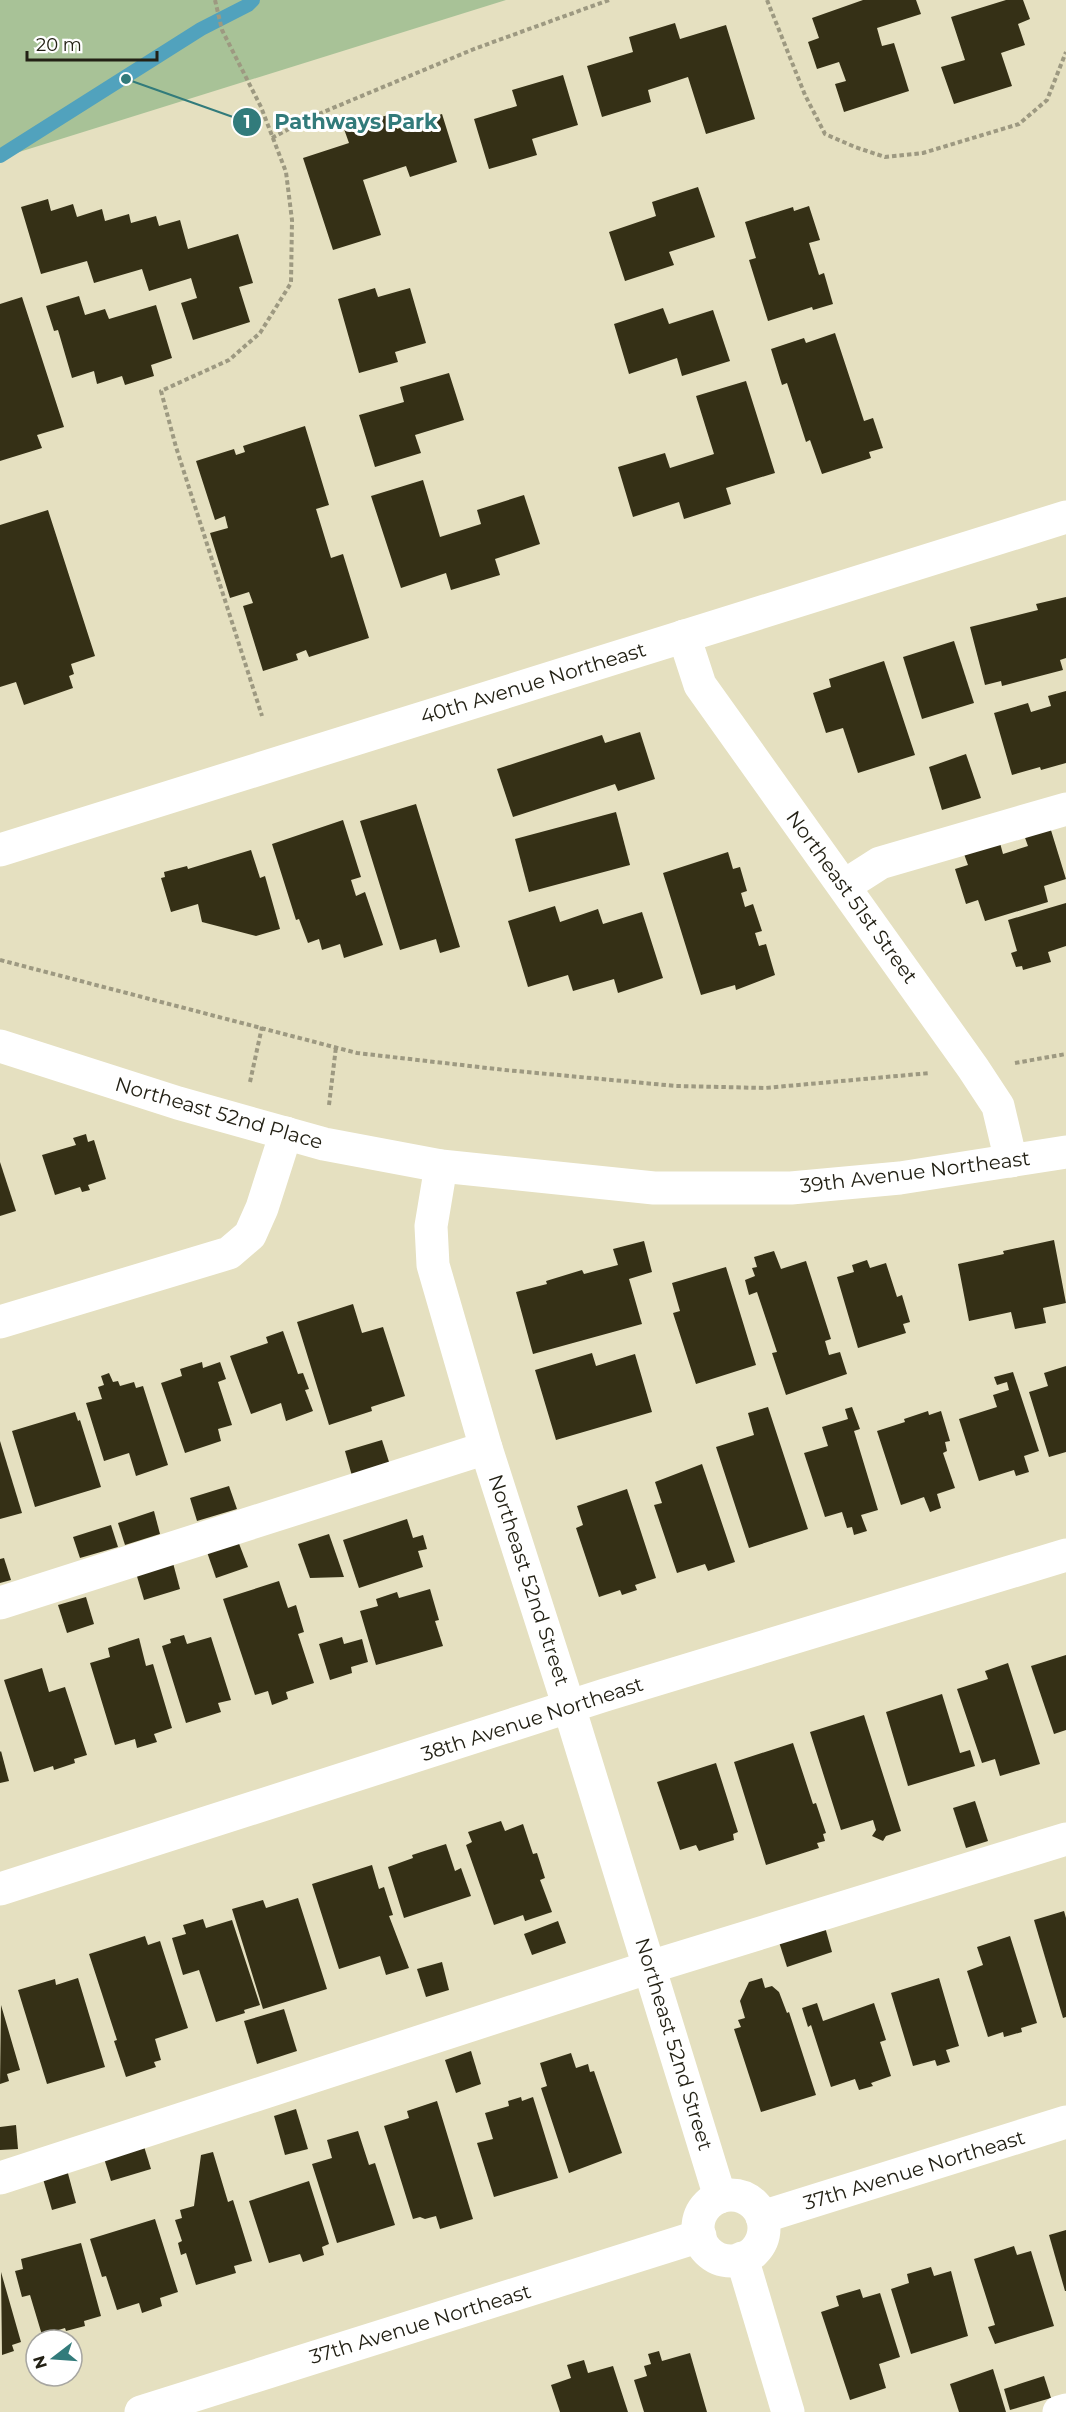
<svg xmlns="http://www.w3.org/2000/svg" width="1066" height="2412" font-family="Montserrat,sans-serif">
  <style>
    .green { fill: #a8c297 }
    .lines { fill: none; stroke-linecap: round; stroke-linejoin: round }
    .stream { stroke: #51a2bd; stroke-width: 14 }
    .building { fill: #353016 }
    .path { stroke: #9d9981; stroke-width: 4; stroke-dasharray: 4.5 3; stroke-linecap: butt }
    .minor { stroke: #fff; stroke-width: 33 }
    .labels { text-anchor: middle; stroke-width: 6; stroke-linejoin: round; paint-order: stroke }
    .street-label { font-size: 20px; fill: #232115; stroke: #fff }
    .leader { fill: none; stroke: #327b7b; stroke-width: 2 }
    .callout-dot { fill: #327b7b; stroke: #fff; stroke-width: 2 }
    .mark-label { font-size: 18px; text-anchor: middle; font-weight: bold; fill: #fff }
    .callout-label { font-size: 21px; text-anchor: middle; font-weight: bold; fill: #327b7b; stroke: #fff; stroke-width: 6; stroke-linejoin: round; paint-order: stroke }
  </style>
  <rect width="100%" height="100%" fill="#e5e0c0"/>
  <path class="green" d="M0,0h506l-506,158z"/>
  <g class="lines">
    <path class="stream" d="M0,156l201,-127 47,-24 5,-5"/>
  </g>
  <g class="building">
    <path d="M863,0h53l5,14 -44,14 5,18 12,-3 15,48 -65,21 -9,-28 11,-3 -7,-19 -22,7 -9,-27 11,-4 -7,-20z"/>
    <path d="M1006,0h17l7,19 -12,5 7,21 -24,8 11,33 -58,18 -13,-37 24,-7 -14,-43z"/>
    <path d="M675,23l5,16 46,-14 29,94 -49,15 -18,-57 -40,13 3,12 -49,15 -15,-51 46,-14 -4,-15z"/>
    <path d="M563,75l15,50 -46,14 5,16 -48,14 -15,-50 43,-13 -5,-16z"/>
    <path d="M391,114l6,15 45,-15 15,48 -47,15 -4,-11 -43,14 18,55 -48,15 -30,-92 46,-15 -5,-14z"/>
    <path d="M698,187l17,50 -46,15 5,13 -49,16 -16,-49 47,-16 -4,-14z"/>
    <path d="M48,199l3,12 22,-7 4,13 25,-8 3,12 24,-7 2,9 25,-7 3,10 21,-6 8,29 50,-15 15,49 -14,4 11,35 -57,18 -12,-37 16,-5 -6,-20 -42,13 -7,-22 -48,14 -7,-22 -46,13 -20,-67z"/>
    <path d="M809,206l11,34 -11,3 10,32 5,-2 9,31 -20,6 -1,-3 -44,14 -19,-61 7,-2 -11,-36 48,-15 1,4z"/>
    <path d="M375,288l3,9 32,-9 16,55 -31,9 3,10 -39,11 -21,-74z"/>
    <path d="M79,296l6,19 20,-6 4,10 47,-14 16,53 -21,7 3,11 -29,9 -3,-9 -25,8 -3,-13 -22,7 -14,-48 -4,1 -8,-25z"/>
    <path d="M22,297l42,130 -27,8 5,13 -42,13v-157z"/>
    <path d="M663,308l6,16 44,-14 17,51 -48,15 -5,-18 -48,16 -15,-50z"/>
    <path d="M835,333l29,88 9,-3 10,30 -14,4 2,6 -49,16 -12,-34 -4,2 -19,-59 -5,2 -11,-36 33,-11 2,5z"/>
    <path d="M449,373l15,47 -49,15 6,18 -46,14 -16,-52 45,-13 -4,-15z"/>
    <path d="M746,381l29,92 -49,15 5,16 -47,15 -5,-17 -46,15 -15,-50 47,-14 5,15 44,-14 -18,-58z"/>
    <path d="M305,426l24,79 -13,4 15,49 12,-4 26,84 -60,19 -3,-7 -10,4 2,6 -35,11 -20,-65 10,-3 -4,-11 -19,6 -20,-65 18,-5 -3,-12 -10,4 -19,-59 38,-12 2,6 9,-3 -2,-6z"/>
    <path d="M423,480l17,57 41,-13 -4,-14 47,-15 16,49 -45,15 5,16 -49,15 -5,-17 -45,15 -30,-92z"/>
    <path d="M48,510l47,146 -24,8 3,10 -5,2 4,12 -49,17 -8,-23 -16,5v-162z"/>
    <path d="M1066,597v61l-6,2 3,10 -61,16 -1,-5 -16,4 -15,-58 68,-17 -2,-6z"/>
    <path d="M954,641l20,62 -52,16 -19,-62z"/>
    <path d="M884,661l31,94 -57,18 -15,-45 -17,5 -13,-40 18,-6 -2,-8z"/>
    <path d="M1066,691v72l-25,7 -1,-3 -28,8 -18,-62 34,-10 3,9 20,-6 -3,-10z"/>
    <path d="M640,732l15,47 -37,12 -3,-7 -102,33 -16,-48 105,-34 3,8z"/>
    <path d="M966,754l15,44 -39,12 -13,-43z"/>
    <path d="M416,804l44,143 -20,6 -4,-14 -36,11 -40,-129z"/>
    <path d="M616,812l14,53 -101,27 -14,-53z"/>
    <path d="M343,820l18,57 -10,3 5,16 9,-4 18,53 -39,13 -4,-14 -18,6 -3,-11 -11,4 -9,-24 -3,1 -24,-76z"/>
    <path d="M1050,827l16,52 -22,7 4,16 -63,19 -7,-21 -12,4 -11,-35 13,-4 -4,-11 36,-11 3,11 25,-8 -4,-11z"/>
    <path d="M251,850l9,28 5,-2 15,53 -24,7 -54,-14 -4,-18 -27,8 -10,-34 4,-1 -1,-5 23,-6 1,3z"/>
    <path d="M728,852l5,17 7,-2 7,24 -6,2 4,14 8,-3 9,27 -7,2 4,13 7,-2 9,31 -39,15 -1,-5 -34,10 -38,-122z"/>
    <path d="M1066,903v43l-18,6 3,10 -28,8 -1,-4 -6,1 -5,-14 6,-2 -9,-31z"/>
    <path d="M555,906l5,16 38,-13 5,15 39,-12 21,66 -45,15 -4,-14 -41,12 -5,-16 -40,12 -20,-66z"/>
    <path d="M86,1134l2,8 6,-2 12,39 -18,6 2,5 -8,2 -2,-5 -25,8 -13,-40 34,-10 -3,-7z"/>
    <path d="M0,1162l16,49 -16,5z"/>
    <path d="M1054,1240l12,63 -23,5 3,15 -31,6 -4,-17 -42,9 -11,-57 46,-10 -1,-3z"/>
    <path d="M644,1241l8,31 -23,7 13,45 -109,30 -17,-62 31,-8 -1,-3 36,-11 2,4 34,-9 -5,-16z"/>
    <path d="M774,1251l7,18 25,-8 25,78 -6,2 4,14 11,-3 7,22 -61,21 -14,-42 5,-1 -20,-60 -8,3 -4,-15 10,-4 -3,-8 5,-1 -3,-10z"/>
    <path d="M867,1260l3,8 16,-5 11,34 5,-2 8,27 -7,2 3,9 -48,15 -21,-71 17,-5 -2,-7z"/>
    <path d="M726,1267l30,98 -60,19 -23,-71 7,-2 -8,-28z"/>
    <path d="M353,1304l9,29 21,-6 22,69 -34,11 1,4 -43,14 -32,-103z"/>
    <path d="M283,1331l15,43 5,-1 6,16 -4,1 8,21 -27,10 -5,-18 -30,11 -21,-58 38,-13 -2,-6z"/>
    <path d="M592,1353l4,13 39,-12 17,58 -96,28 -21,-70z"/>
    <path d="M202,1362l1,6 17,-6 6,17 -8,3 14,43 -14,4 3,12 -36,12 -24,-70 21,-7 -2,-7z"/>
    <path d="M1066,1366v86l-17,5 -20,-65 19,-6 -4,-13z"/>
    <path d="M1013,1372l26,79 -15,5 5,16 -13,4 -2,-6 -35,11 -20,-62 38,-12 -4,-12 16,-5 -2,-8 -10,3 -3,-8z"/>
    <path d="M109,1373l4,9 5,-1 2,5 14,-4 2,6 7,-2 25,79 -32,11 -7,-23 -25,8 -18,-58 16,-4 -4,-12 6,-2 -3,-9z"/>
    <path d="M768,1407l40,122 -59,19 -33,-101 38,-12 -6,-22z"/>
    <path d="M852,1407l8,22 -6,2 24,79 -17,5 6,16 -13,4 -2,-8 -5,1 -5,-16 -17,5 -21,-64 24,-7 -6,-19 26,-8 -3,-10z"/>
    <path d="M928,1411l1,4 12,-4 9,30 -5,1 2,9 -4,2 12,35 -18,6 4,14 -11,4 -6,-15 -23,8 -24,-74 28,-9 -1,-3z"/>
    <path d="M75,1412l3,9 2,-1 21,67 -66,20 -23,-76z"/>
    <path d="M382,1440l8,25 -38,11 -7,-25z"/>
    <path d="M0,1441l22,72 -22,6z"/>
    <path d="M702,1464l33,98 -27,9 -3,-7 -28,9 -23,-68 8,-2 -7,-21z"/>
    <path d="M229,1486l8,23 -40,12 -7,-23z"/>
    <path d="M627,1489l29,89 -21,7 2,5 -15,5 -2,-5 -21,7 -23,-69 7,-3 -6,-19z"/>
    <path d="M154,1511l6,23 -35,11 -7,-22z"/>
    <path d="M407,1519l6,19 10,-3 4,14 -9,2 5,16 -64,21 -16,-48z"/>
    <path d="M111,1525l7,22 -38,11 -7,-21z"/>
    <path d="M329,1534l15,43 -34,1 -12,-34z"/>
    <path d="M238,1541l10,26 -32,11 -9,-26z"/>
    <path d="M4,1558l7,22 -11,3v-24z"/>
    <path d="M173,1563l7,26 -36,11 -8,-27z"/>
    <path d="M279,1581l9,27 8,-3 8,27 -6,2 16,49 -28,9 2,7 -16,6 -4,-14 -13,4 -32,-96z"/>
    <path d="M430,1589l9,31 -4,1 8,25 -67,19 -16,-54 18,-5 -2,-7 21,-7 2,6z"/>
    <path d="M86,1597l8,27 -27,9 -9,-28z"/>
    <path d="M184,1635l3,9 24,-7 20,63 -13,3 3,9 -35,11 -24,-77 9,-3 -1,-4z"/>
    <path d="M342,1637l2,7 18,-5 6,23 -17,5 1,6 -22,7 -11,-36z"/>
    <path d="M139,1638l7,28 7,-2 19,64 -18,6 3,8 -20,6 -2,-9 -20,6 -25,-82 20,-6 -2,-9z"/>
    <path d="M1066,1655v75l-12,4 -23,-68z"/>
    <path d="M1008,1663l32,101 -40,12 -5,-17 -13,4 -25,-74 31,-10 -3,-8z"/>
    <path d="M42,1668l7,24 16,-5 22,68 -13,4 1,4 -21,7 -1,-4 -19,6 -30,-92z"/>
    <path d="M942,1694l18,59 10,-3 5,16 -67,20 -22,-74z"/>
    <path d="M864,1715l37,116 -15,5 -3,5 -11,-5 4,-6 -3,-10 -32,10 -31,-98z"/>
    <path d="M793,1743l20,61 3,-1 10,30 -3,1 2,7 -8,2 2,5 -53,17 -32,-103z"/>
    <path d="M1,1751l8,30 -9,2v-31z"/>
    <path d="M716,1763l22,69 -5,2 1,6 -35,11 -3,-6 -16,5 -23,-68z"/>
    <path d="M975,1801l13,40 -22,7 -13,-40z"/>
    <path d="M501,1821l4,10 18,-7 10,30 4,-1 8,25 -5,2 12,32 -27,9 -2,-6 -29,10 -28,-80 6,-3 -4,-10z"/>
    <path d="M446,1844l9,27 6,-3 10,28 -67,22 -16,-51 25,-9 -1,-3z"/>
    <path d="M372,1865l7,24 5,-2 9,28 -4,1 20,52 -23,7 -6,-19 -41,13 -27,-85z"/>
    <path d="M298,1898l29,91 -64,20 -31,-100 31,-9 3,8z"/>
    <path d="M1064,1911l2,7v99l-3,1 -29,-98z"/>
    <path d="M203,1919l3,9 26,-8 28,85 -16,5 1,3 -29,9 -17,-52 -16,5 -11,-37 14,-4 -3,-9z"/>
    <path d="M558,1921l8,22 -34,12 -8,-21z"/>
    <path d="M825,1927l7,25 -45,15 -8,-25z"/>
    <path d="M145,1936l3,9 12,-4 28,87 -33,11 6,21 -7,2 2,5 -30,10 -12,-36 3,-1 -28,-86z"/>
    <path d="M1010,1936l27,87 -16,5 1,4 -18,5 -1,-5 -15,5 -21,-66 16,-6 -6,-18z"/>
    <path d="M442,1962l7,28 -23,7 -9,-28z"/>
    <path d="M78,1978l27,89 -58,17 -29,-94 37,-11 1,6z"/>
    <path d="M762,1978l3,10 7,-2 7,6 8,21 2,-1 27,83 -55,17 -27,-83 7,-2 -3,-7 7,-2 -5,-17 9,-19z"/>
    <path d="M939,1978l20,68 -13,4 4,12 -13,4 -2,-6 -22,6 -22,-73z"/>
    <path d="M817,2003l6,18 51,-18 12,37 -6,2 11,34 -20,7 2,3 -14,4 -4,-11 -24,8 -20,-62 -3,2 -6,-19z"/>
    <path d="M1,2005l19,65 -13,4 2,7 -9,3z"/>
    <path d="M284,2009l13,42 -40,13 -13,-43z"/>
    <path d="M471,2051l10,33 -25,9 -11,-33z"/>
    <path d="M571,2053l5,15 12,-4 2,8 4,-1 28,82 -53,20 -28,-85 6,-2 -7,-23z"/>
    <path d="M521,2097l1,4 11,-4 25,81 -64,19 -17,-54 16,-4 -8,-26 24,-7 -1,-5z"/>
    <path d="M437,2101l36,118 -33,10 -4,-13 -11,3 -5,-2 -7,2 -29,-93 25,-8 -2,-7z"/>
    <path d="M296,2109l12,40 -23,6 -11,-39z"/>
    <path d="M16,2125l2,24 -18,1v-23z"/>
    <path d="M358,2131l11,34 6,-2 20,62 -58,18 -25,-79 20,-6 -5,-18z"/>
    <path d="M143,2143l8,26 -40,12 -8,-26z"/>
    <path d="M213,2152l15,50 5,-2 19,61 -18,5 2,7 -40,12 -10,-32 -5,2 -3,-12 4,-2 -7,-21 7,-2 -2,-8 14,-4 7,-51z"/>
    <path d="M66,2166l10,37 -24,7 -11,-38z"/>
    <path d="M309,2181l20,63 -7,3 2,8 -21,7 -3,-8 -31,9 -20,-62z"/>
    <path d="M155,2219l23,73 -18,6 2,8 -20,7 -3,-10 -22,7 -11,-34 -4,1 -12,-38z"/>
    <path d="M1066,2230v61h-1l-16,-56z"/>
    <path d="M81,2243l20,73 -17,5 1,5 -19,5 -1,-3 -23,7 -12,-40 -8,2 -7,-26 8,-2 -2,-10z"/>
    <path d="M1014,2246l3,9 14,-4 23,75 -59,18 -7,-17 7,-2 -21,-66z"/>
    <path d="M931,2267l3,9 17,-5 17,65 -57,18 -20,-65 18,-6 -2,-9z"/>
    <path d="M1,2272l20,70 -9,3 2,6 -12,4z"/>
    <path d="M860,2289l3,9 17,-5 20,64 -21,7 7,24 -36,12 -29,-88 18,-6 -3,-10z"/>
    <path d="M659,2351l3,10 28,-8 17,59h-63l-10,-32 13,-4 -3,-10 7,-2 -3,-10z"/>
    <path d="M584,2360l4,13 25,-7 15,46h-68l-9,-27 20,-7 -4,-13z"/>
    <path d="M993,2369l13,43h-47l-9,-28z"/>
    <path d="M1044,2376l7,22 -41,12 -6,-21z"/>
  </g>
  <g class="lines">
    <g class="path">
      <path d="M215,0l7,30 39,77 25,65 6,48 -1,63 -31,50 -31,27 -68,31 15,56 86,269"/>
      <path d="M767,0l38,95 20,39 30,13 30,10 38,-4 96,-29 28,-24 19,-48"/>
      <path d="M272,138l37,-20 165,-69 135,-49"/>
      <path d="M0,960l357,93 148,17 171,16 89,2 165,-15"/>
      <path d="M1015,1063l51,-9"/>
      <path d="M250,1082l12,-55"/>
      <path d="M329,1105l7,-58"/>
    </g>
    <g class="minor">
      <path d="M684,636l16,49 273,383 25,38 13,55"/>
      <path d="M0,850l1066,-333"/>
      <path d="M844,886l36,-23 186,-54"/>
      <path d="M0,1046l178,57 146,41 117,22 213,22h137l109,-10 166,-26"/>
      <path d="M441,1166l-10,60 2,39 53,183 83,259 151,490"/>
      <path d="M0,1322l229,-69 21,-18 12,-27 24,-75"/>
      <path d="M0,1603l486,-155"/>
      <path d="M0,1889l605,-194 461,-140"/>
      <path d="M0,2178l650,-211 416,-128"/>
      <circle cx="731" cy="2228" r="33"/>
      <path d="M762,2217l304,-95"/>
      <path d="M742,2258l46,154"/>
      <path d="M141,2412l559,-176"/>
      <path d="M1059,2412l7,-2"/>
    </g>
  </g>
  <g class="labels">
    <g class="street-label">
      <text transform="translate(533 683) rotate(-17)" y="7">40th Avenue Northeast</text>
      <text transform="translate(852 897) rotate(54)" y="7">Northeast 51st Street</text>
      <text transform="translate(219 1113) rotate(16)" y="7">Northeast 52nd Place</text>
      <text transform="translate(915 1172) rotate(-7)" y="7">39th Avenue Northeast</text>
      <text transform="translate(529 1580) rotate(72)" y="7">Northeast 52nd Street</text>
      <text transform="translate(532 1719) rotate(-18)" y="7">38th Avenue Northeast</text>
      <text transform="translate(674 2044) rotate(73)" y="7">Northeast 52nd Street</text>
      <text transform="translate(914 2170) rotate(-17)" y="7">37th Avenue Northeast</text>
      <text transform="translate(420 2324) rotate(-17)" y="7">37th Avenue Northeast</text>
    </g>
  </g>
  <path class="leader" d="M126 79L247 122"/>
  <g class="callout-dot">
    <circle cx="126" cy="79" r="6"/>
    <circle cx="247" cy="122" r="15"/>
  </g>
  <g class="mark-label">
    <text x="247" y="128">1</text>
  </g>
  <g class="callout-label">
    <text x="356" y="129">Pathways Park</text>
  </g>
  <g transform="translate(54 2358) rotate(253)"><circle r="28" fill="#ffffff" stroke="#a7a6a1" stroke-width="1.5"/>
  <path d="M0-4.5L10 22L0 15L-10 22Z" fill="#327b7b"/>
  <text y="-9" font-size="16" font-weight="bold" text-anchor="middle" fill="#232115">N</text>
  </g>
  <path d="M27 51v9h130v-9" fill="none" stroke="#232115" stroke-width="3"/>
  <text x="36" y="51" font-size="18" fill="#232115" stroke="#ffffff" stroke-width="4.5" paint-order="stroke">20 m</text>
</svg>
